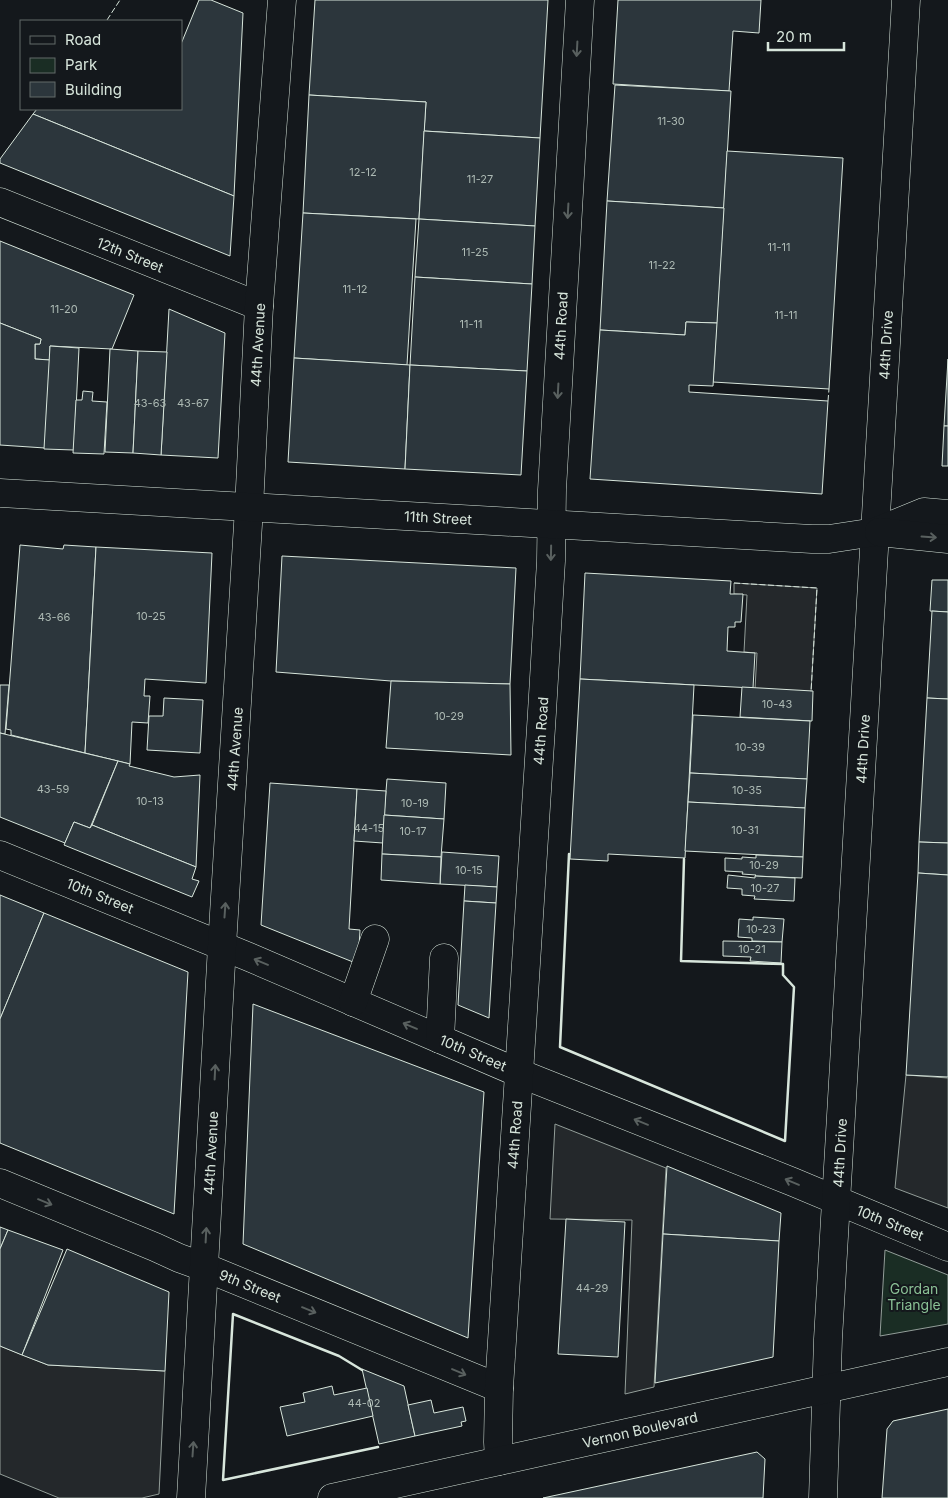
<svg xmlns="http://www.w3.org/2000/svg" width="948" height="1498" font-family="Inter,sans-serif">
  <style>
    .green { fill: #1a2d24; stroke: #939e99 }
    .parking { fill: #24282b; stroke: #939e99 }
    .building { fill: #2c363c; stroke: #d8e6dc }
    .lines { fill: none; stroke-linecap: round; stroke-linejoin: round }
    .minor-casing { stroke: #d8e6dc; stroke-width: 29 }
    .major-casing { stroke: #d8e6dc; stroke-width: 29 }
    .minor { stroke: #14181c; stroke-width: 28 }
    .major { stroke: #14181c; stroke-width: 28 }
    .fence { stroke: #d8e6dc; stroke-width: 1; stroke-dasharray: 6 2.5; stroke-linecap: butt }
    .wall { stroke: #d8e6dc; stroke-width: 2.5 }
    .oneway { stroke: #59605f }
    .labels { text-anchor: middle; stroke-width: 4; stroke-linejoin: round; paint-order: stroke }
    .number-label { font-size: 11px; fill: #adbab4 }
    .street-label { font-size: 14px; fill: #d8e6dc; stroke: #14181c }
    .park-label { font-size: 14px; fill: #8ac095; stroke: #14181c }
  </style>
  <rect width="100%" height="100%" fill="#14181c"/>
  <path class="green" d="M885,1250l63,25v49l-68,12z"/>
  <g class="parking">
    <path d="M734,583l83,5 -6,104 -56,-3 2,-36 -13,-1 3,-57 -13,-1z"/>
    <path d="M906,1075l42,3v130l-53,-20z"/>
    <path d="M555,1124l111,44 -12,219 -29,7 7,-174 -82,-1z"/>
    <path d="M0,1346l48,19 117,6 -6,123 -17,4h-83l-59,-24z"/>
  </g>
  <g class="building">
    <path d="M199,0h12l32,13 -9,183 -201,-82 4,-5h144v-65z"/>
    <path d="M315,0h233l-8,138 -116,-7 2,-29 -117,-7z"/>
    <path d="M618,0h143l-2,33 -26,-2 -4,60 -116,-7z"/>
    <path d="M615,85l116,6 -7,117 -117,-7z"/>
    <path d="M309,95l117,7 -7,117 -116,-6z"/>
    <path d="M33,114l201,82 -4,60 -230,-93v-4z"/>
    <path d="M424,131l116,7 -5,88 -116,-7z"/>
    <path d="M727,151l116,7 -14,231 -116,-7z"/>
    <path d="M607,201l117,7 -7,115 -31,-1 -1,13 -85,-5z"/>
    <path d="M303,213l113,6 -9,146 -113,-7z"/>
    <path d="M419,219l116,7 -3,58 -117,-7z"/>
    <path d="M0,241l134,54 -22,54 -62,-3v14l-15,-1v-15h5l1,-5 -41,-16z"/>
    <path d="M415,277l117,7 -5,87 -117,-6z"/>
    <path d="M169,309l56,24 -7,125 -57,-3z"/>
    <path d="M686,322l31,1 -4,63 -24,-1v7l139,9 -6,93 -232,-15 10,-149 85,5z"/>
    <path d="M0,323l41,16 -1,5h-5v15l15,1 -5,88 -45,-3z"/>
    <path d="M50,346l29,2 -5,102 -30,-1z"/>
    <path d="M110,349l28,2 -5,102 -28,-1z"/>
    <path d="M138,351l29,1 -6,103 -28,-2z"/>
    <path d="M294,358l116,7 -5,104 -117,-7z"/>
    <path d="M948,359v67h-4z"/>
    <path d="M410,365l117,6 -6,104 -116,-6z"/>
    <path d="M83,391l10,1 -1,9 15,1 -3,52 -31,-1 3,-53h6z"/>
    <path d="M944,426h4v40h-6z"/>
    <path d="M20,545l43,4 1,-4 32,2 -11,206 -74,-18v-5l-5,-1z"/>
    <path d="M96,547l116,6 -6,130 -61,-4 -1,17h6l-2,27 -16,-1 -2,42 -45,-11z"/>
    <path d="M282,556l234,12 -6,116 -119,-3 -115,-9z"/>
    <path d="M585,573l146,8 -1,13h13l-2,28h-6v5h-7l-1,24 28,2 -2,35 -173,-9z"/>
    <path d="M932,580h16v32l-18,-1z"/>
    <path d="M932,611l16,1v87l-21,-1z"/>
    <path d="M580,679l114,6 -9,173 -77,-4v7l-38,-2z"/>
    <path d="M391,681l119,3 1,71 -125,-7z"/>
    <path d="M0,685h9l-4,49 -5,-1z"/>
    <path d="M742,687l71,4 -1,30 -72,-4z"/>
    <path d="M164,698l39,2 -3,53 -53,-3 2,-34h14z"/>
    <path d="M927,698l21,1v144l-29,-1z"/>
    <path d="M693,715l117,6 -3,58 -117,-6z"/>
    <path d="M0,733l118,28 -28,67 -16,-6 -9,21 -65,-26z"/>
    <path d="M118,761l12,3 -1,2 45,11 26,-2 -4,92 -104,-42z"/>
    <path d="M690,773l117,6 -2,29 -117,-6z"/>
    <path d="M387,779l59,4 -2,36 -60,-4z"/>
    <path d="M270,783l87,6 -8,140 11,1 -2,34 -97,-39z"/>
    <path d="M357,789l29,2 -3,52 -29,-2z"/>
    <path d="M688,802l117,6 -2,49 -118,-6z"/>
    <path d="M384,815l60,4 -3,38 -59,-3z"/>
    <path d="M74,822l16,6 2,-3 104,42 -4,12 7,2 -7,16 -128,-52z"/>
    <path d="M919,842l29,1v32l-30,-2z"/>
    <path d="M442,852l57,4 -2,31 -57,-3z"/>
    <path d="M382,854l59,3 -1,27 -59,-4z"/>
    <path d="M756,855l47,2 -1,21 -47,-2 1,-1 -14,-1 1,-2 -18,-1v-13l17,1v-2l14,1z"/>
    <path d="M918,873l30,2v202l-42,-2z"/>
    <path d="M728,875l27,3v-2l40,2 -1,23 -40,-2 1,-3 -13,-1v-6l-15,-1z"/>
    <path d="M465,885l32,2 -1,16 -32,-2z"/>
    <path d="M0,895l44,18 -44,106z"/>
    <path d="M464,901l32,2 -7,115 -31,-13z"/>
    <path d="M44,913l144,59 -14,242 -174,-71v-124z"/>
    <path d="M753,917l31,2 -2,23 -30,-1v-3l-14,-1 1,-18 14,1z"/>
    <path d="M723,941l59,1 -1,21 -31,-2 1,-4 -28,-1z"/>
    <path d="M253,1004l231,88 -16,246 -225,-94z"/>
    <path d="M667,1166l114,47 -2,28 -116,-7z"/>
    <path d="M566,1219l59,3 -7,135 -60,-3z"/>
    <path d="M0,1227l8,3 -8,19z"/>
    <path d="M8,1230l55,20 -41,105 -22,-9v-97z"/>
    <path d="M663,1234l116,7 -6,116 -118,26z"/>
    <path d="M67,1249l102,43 -4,79 -117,-6 -26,-10z"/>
    <path d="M362,1369l42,17 11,50 -36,8z"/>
    <path d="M332,1386l2,9 33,-7 6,28 -86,20 -7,-29 25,-5 -2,-9z"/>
    <path d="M431,1400l3,13 29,-6 3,14 -5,1 1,4 -47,10 -7,-31z"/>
    <path d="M948,1409v89h-66l5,-69 6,-8z"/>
    <path d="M757,1452l8,7 -2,39h-220z"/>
  </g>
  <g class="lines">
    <g class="minor-casing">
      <g id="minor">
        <path d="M0,202l259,104"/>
        <path d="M0,855l249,102 270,116 274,109 155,65"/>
        <path d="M353,1002l22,-63"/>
        <path d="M440,1039l4,-81"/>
        <path d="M0,1183l155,64 24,11 25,9 295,121"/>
        <path d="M499,1461l-1,-19 1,-54 43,-676 9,-151 1,-71 28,-490"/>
        <path d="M191,1498l31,-552 27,-438 10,-202 23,-306"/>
        <path d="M823,1498l5,-159 78,-1339"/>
      </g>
    </g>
    <g class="major-casing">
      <g id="major">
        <path d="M0,493l812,46h17l46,-7 49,-20 24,2"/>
        <path d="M879,532l69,7"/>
        <path d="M332,1498l616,-136"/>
      </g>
    </g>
    <use href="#minor" class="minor"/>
    <use href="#major" class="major"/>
    <g class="fence">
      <path d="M107,20l13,-20"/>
      <path d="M828,401l1,-12"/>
      <path d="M734,583l83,5 -6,104"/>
    </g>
    <g class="wall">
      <path d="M569,854l-9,193 225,94 9,-154 -11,-12v-11l-102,-3 3,-102"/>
      <path d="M362,1370l-23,-14 -106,-42 -10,166 155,-33"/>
    </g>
  </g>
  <defs><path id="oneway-shaft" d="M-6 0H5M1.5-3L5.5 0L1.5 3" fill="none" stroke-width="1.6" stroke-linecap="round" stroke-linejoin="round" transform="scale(1.25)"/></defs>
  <g class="oneway">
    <use href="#oneway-shaft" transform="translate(577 49) rotate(93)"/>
    <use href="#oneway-shaft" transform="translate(568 211) rotate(93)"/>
    <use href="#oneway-shaft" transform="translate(558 391) rotate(93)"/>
    <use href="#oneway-shaft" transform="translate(929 537) rotate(4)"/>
    <use href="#oneway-shaft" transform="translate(551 553) rotate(91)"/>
    <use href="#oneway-shaft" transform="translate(225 910) rotate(-86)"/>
    <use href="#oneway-shaft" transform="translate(261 962) rotate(-157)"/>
    <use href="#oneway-shaft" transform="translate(410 1026) rotate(-157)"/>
    <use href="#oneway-shaft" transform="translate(215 1072) rotate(-87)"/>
    <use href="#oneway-shaft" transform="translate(641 1122) rotate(-158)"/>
    <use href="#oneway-shaft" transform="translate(792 1182) rotate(-157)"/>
    <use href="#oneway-shaft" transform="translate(45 1202) rotate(22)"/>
    <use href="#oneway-shaft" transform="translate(206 1235) rotate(-87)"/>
    <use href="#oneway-shaft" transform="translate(309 1310) rotate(22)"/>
    <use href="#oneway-shaft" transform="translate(459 1372) rotate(23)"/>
    <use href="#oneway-shaft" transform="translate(193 1449) rotate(-86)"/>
  </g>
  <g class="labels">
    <g class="number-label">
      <text x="671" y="125">11-30</text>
      <text x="363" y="176">12-12</text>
      <text x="480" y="183">11-27</text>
      <text x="779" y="251">11-11</text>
      <text x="475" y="256">11-25</text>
      <text x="662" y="269">11-22</text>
      <text x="355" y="293">11-12</text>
      <text x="64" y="313">11-20</text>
      <text x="786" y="319">11-11</text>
      <text x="471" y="328">11-11</text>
      <text x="150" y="407">43-63</text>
      <text x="193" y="407">43-67</text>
      <text x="151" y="620">10-25</text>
      <text x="54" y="621">43-66</text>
      <text x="777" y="708">10-43</text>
      <text x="449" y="720">10-29</text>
      <text x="750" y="751">10-39</text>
      <text x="53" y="793">43-59</text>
      <text x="747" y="794">10-35</text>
      <text x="150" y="805">10-13</text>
      <text x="415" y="807">10-19</text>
      <text x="369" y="832">44-15</text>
      <text x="745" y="834">10-31</text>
      <text x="413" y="835">10-17</text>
      <text x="764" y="869">10-29</text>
      <text x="469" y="874">10-15</text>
      <text x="765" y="892">10-27</text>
      <text x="761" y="933">10-23</text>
      <text x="752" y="953">10-21</text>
      <text x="592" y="1292">44-29</text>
      <text x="364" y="1407">44-02</text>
    </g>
    <g class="street-label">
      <text transform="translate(130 255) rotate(22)" y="5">12th Street</text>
      <text transform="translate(561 326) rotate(-87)" y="5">44th Road</text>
      <text transform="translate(258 345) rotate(-87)" y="5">44th Avenue</text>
      <text transform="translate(886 345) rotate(-87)" y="5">44th Drive</text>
      <text transform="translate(438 518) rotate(3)" y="5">11th Street</text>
      <text transform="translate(541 731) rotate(-86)" y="5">44th Road</text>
      <text transform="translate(235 749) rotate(-86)" y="5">44th Avenue</text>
      <text transform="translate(863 749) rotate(-87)" y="5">44th Drive</text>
      <text transform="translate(100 896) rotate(22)" y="5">10th Street</text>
      <text transform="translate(473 1053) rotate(23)" y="5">10th Street</text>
      <text transform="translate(515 1135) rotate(-86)" y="5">44th Road</text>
      <text transform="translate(211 1153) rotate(-87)" y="5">44th Avenue</text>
      <text transform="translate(840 1153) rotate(-87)" y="5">44th Drive</text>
      <text transform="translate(890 1223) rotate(22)" y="5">10th Street</text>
      <text transform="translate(250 1286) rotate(22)" y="5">9th Street</text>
      <text transform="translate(640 1430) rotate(-13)" y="5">Vernon Boulevard</text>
    </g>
    <g class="park-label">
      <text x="914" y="1294">Gordan<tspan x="914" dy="16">Triangle</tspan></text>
    </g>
  </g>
  <rect x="20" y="20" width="162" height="90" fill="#14181c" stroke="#626a69"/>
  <rect x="30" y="36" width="25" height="8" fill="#14181c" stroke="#626a69"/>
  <text x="65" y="45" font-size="15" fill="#d8e6dc">Road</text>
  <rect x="30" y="58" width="25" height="15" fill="#1a2d24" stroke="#626a69"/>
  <text x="65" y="70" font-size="15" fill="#d8e6dc">Park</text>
  <rect x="30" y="82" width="25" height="15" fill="#2c363c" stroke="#626a69"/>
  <text x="65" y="95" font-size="15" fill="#d8e6dc">Building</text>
  <path d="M768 42v8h76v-8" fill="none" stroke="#d8e6dc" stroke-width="2.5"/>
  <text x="776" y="42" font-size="15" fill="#d8e6dc" stroke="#14181c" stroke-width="4" paint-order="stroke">20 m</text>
</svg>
